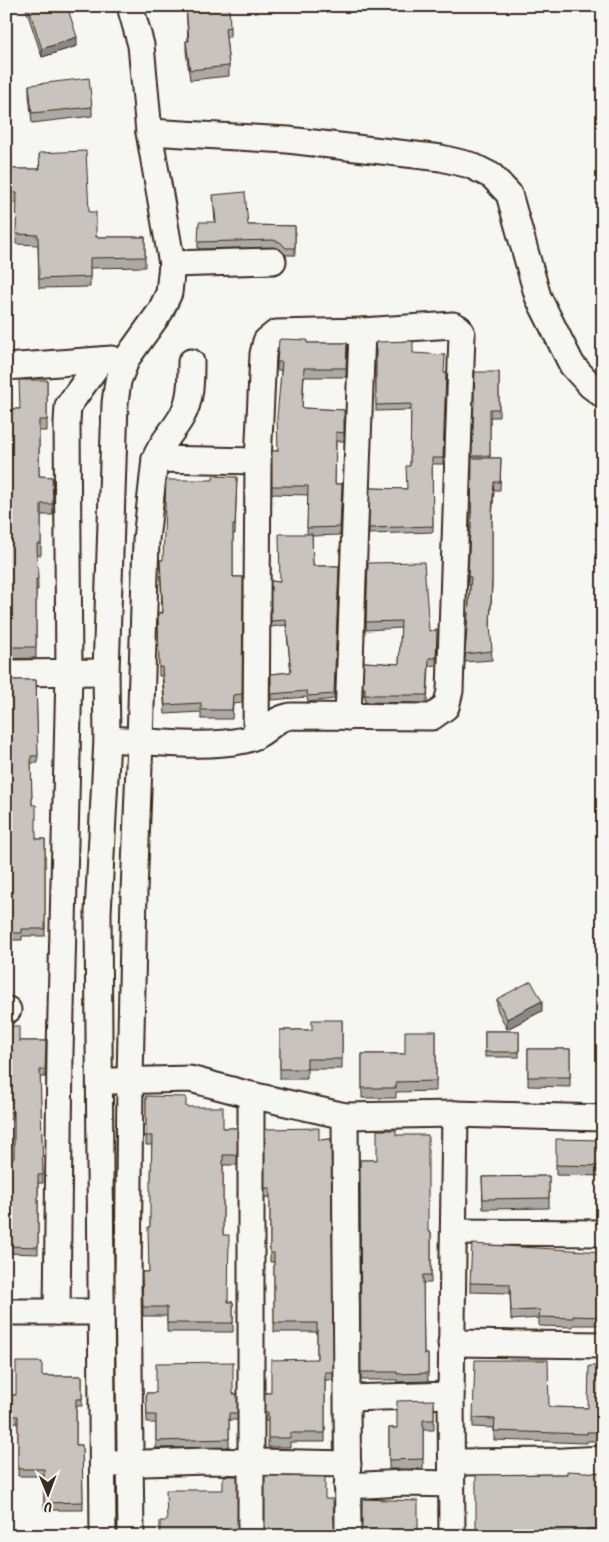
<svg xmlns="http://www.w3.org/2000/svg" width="609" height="1542" font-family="Kalam,sans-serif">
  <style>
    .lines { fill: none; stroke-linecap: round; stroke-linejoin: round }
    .minor-casing { stroke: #3b2a1e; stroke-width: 29 }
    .minor { stroke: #f6f6f2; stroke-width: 25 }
    .wall { fill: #aca8a3; stroke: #3b2a1e }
    .shaded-wall { fill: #8c8885; stroke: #3b2a1e }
    .building { fill: #c8c3be; stroke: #3b2a1e }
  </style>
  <rect width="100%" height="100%" fill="#f6f6f2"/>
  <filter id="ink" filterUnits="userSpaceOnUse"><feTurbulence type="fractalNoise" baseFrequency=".02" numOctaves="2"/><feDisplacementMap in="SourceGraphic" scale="10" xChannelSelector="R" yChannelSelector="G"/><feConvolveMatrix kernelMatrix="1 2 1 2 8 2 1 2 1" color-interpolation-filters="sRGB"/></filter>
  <g filter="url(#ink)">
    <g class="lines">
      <g class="minor-casing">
        <g id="minor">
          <path d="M149,132l139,8 153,18 29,7 22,11 17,18 29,103 34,68 19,21 12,9"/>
          <path d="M172,264l101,-3"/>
          <path d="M6,367l106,-8"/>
          <path d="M155,459l103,2"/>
          <path d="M6,673l100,-1"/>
          <path d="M348,717l14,-386"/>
          <path d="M107,739c43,2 95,10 138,1 13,-3 21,-11 32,-19 4,-3 10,-4 14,-5l141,1 14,-10 4,-16 12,-357 -3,-6 -6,-3 -91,6 -86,2 -10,8 -3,13 -5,107 -2,275"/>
          <path d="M6,1010h2"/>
          <path d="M112,1081l78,-2 61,16 94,21 110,-2 148,4"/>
          <path d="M251,1095v441"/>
          <path d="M345,1116l3,420"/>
          <path d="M454,1232l149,1"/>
          <path d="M6,1312h95"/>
          <path d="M57,1312l3,-260 9,-380 -2,-250 1,-16 33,-46"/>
          <path d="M451,1343l152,2"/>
          <path d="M348,1398l103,-3"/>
          <path d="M452,1462l111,-1 40,-2"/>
          <path d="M113,1464l94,-3 141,3"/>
          <path d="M347,1486l57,-3 47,1"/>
          <path d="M103,1536l-5,-623 9,-174 -1,-67 9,-269 3,-22 9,-23 33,-46 9,-19 3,-29 -23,-132 -8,-87 -11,-39"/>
          <path d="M131,1536l-3,-254 2,-202 4,-188 6,-151 6,-201 9,-81c6,-17 19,-28 27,-43 9,-16 9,-36 9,-54"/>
          <path d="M452,1536l-1,-141 4,-281"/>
        </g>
      </g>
      <use href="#minor" class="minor"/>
    </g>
    <g class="wall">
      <path d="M25,6h42l10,40 -35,11z"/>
      <path d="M186,6l44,21v10h-4l3,29v10l-39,4 -4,-29v-10h2z"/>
      <path d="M29,85l63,22v9l-60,7 -3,-28z"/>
      <path d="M39,153l50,59 7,25h49v30l-55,1v19l-51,1 -1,-43 -22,-1 1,-41h-11v-34h34z"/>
      <path d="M213,195l35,30 47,1v29h-9l-6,-6 -7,-2 -75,2v-7l17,-20z"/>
      <path d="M376,342l68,31 2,6 -3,85h-11l1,68 -64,2 1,-46 37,1 3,-23 1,-56 -35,1z"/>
      <path d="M307,343h40l-1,34h-42l-2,31 42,2v31h-8l-1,43h7l-2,51 -28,1 1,30h26l-5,133 -26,3 -1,-5 -36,3v-26l20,-2 -5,-47 -15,2v-46l8,1 28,-48 1,-39 -36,-1v-43h6l3,-81h-4v-8z"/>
      <path d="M499,372v45h-9v41h11l-1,32h-6l-2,31v65l-2,41 2,33 -27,2 5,-77h-2v-8l3,-47 1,-74z"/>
      <path d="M47,380v51h-8v45l13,1 1,38h-12v40h-4l1,35h-2v68l-30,1v-250h14z"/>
      <path d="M237,477l-2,57h-2v43h10l-1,126 -9,1 -1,15h-31v-7l-36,2 -3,-38h-3l-1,-63h4l-2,-53h3l50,-80z"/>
      <path d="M368,563l61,68 8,-1 -1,35 -7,1 -2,37 -62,-1v-7l-2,1 1,-34 35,2 2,-36 -35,2z"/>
      <path d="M6,680h30l2,83h-7l1,42 4,34h9v97h-23v4h-16z"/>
      <path d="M497,999l45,12 -35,18 -10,-20z"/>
      <path d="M342,1020v49h-35v10h-27v-49h32z"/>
      <path d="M6,1026l13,15h27l-1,36h-5l3,106h-5v71l-32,-1v-95h8v-39h-8z"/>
      <path d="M436,1031v60l-40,1v6h-34v-44h43z"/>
      <rect x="485" y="1031" width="34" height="26"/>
      <path d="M528,1049h42v38l-42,-1z"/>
      <path d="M146,1096l40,11 37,21h14v37h-14v70l5,67h5v30h-66v-16h-24l-1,-44h7l3,-127h-6z"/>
      <path d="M265,1129l54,11 12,-1 2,241h-8v62h-35v5h-22v-26h-3v-28h6l46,-34v-27h-43v-70h-4v-65h-5z"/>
      <path d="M396,1135l32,97h3v51h-8l1,71h4v27l-31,1v-2h-36l-1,-220h17z"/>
      <path d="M603,1140v36l-47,-1v-10z"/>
      <path d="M549,1176v32l-66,1 -1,-32z"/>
      <path d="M603,1252v73h-30v2l-34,-1v-8l-28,2 -1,-27 -40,-1v-9z"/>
      <path d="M603,1366v75h-16v2l-93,-3v-12l-21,-1v-9l76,-11 39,1z"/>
      <path d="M42,1376h40v30h-6v39h6l1,65h-39v-34h-26v-53h-12v-28h10z"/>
      <path d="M146,1393l91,1v26h-8v27l-73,1v-25h-9z"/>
      <path d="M434,1400v30h-11v39h-34v-41h8z"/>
      <path d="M603,1473v63h-127l91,-62z"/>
    </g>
    <g class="shaded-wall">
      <path d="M77,37v9l-35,11v-8z"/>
      <path d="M542,1001v10l-35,18v-10z"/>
    </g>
    <g class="building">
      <path d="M28,6h39l10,31 -35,12z"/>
      <path d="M186,6h43l1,21 -5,1 4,38 -39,4 -4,-29h3z"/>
      <path d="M89,78l3,29 -60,6 -3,-28z"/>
      <path d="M86,151l3,61h7v25h49v20l-55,1v19l-51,2 -1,-44 -22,-1 1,-41h-11v-24h34l-1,-16z"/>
      <path d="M245,192l3,33 47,1v22h-9l-6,-6 -7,-2 -75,2 1,-20h17l-3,-27z"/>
      <path d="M281,339l26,1v3h40l-1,25h-42l-2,40 42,2v23l-8,-1 -1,52h7l-2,43 -33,1 1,-42h-36v-35h6l-1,-34 5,-55h-5l2,-22z"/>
      <path d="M413,341v12l32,2 -1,18h2l-3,85h-11l1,68 -64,2 1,-40 37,1 -1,-23h4l1,-62 -35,1v-63z"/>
      <path d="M475,372h24v37h-9v47h-18z"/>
      <path d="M19,380h28v40h-8v56l13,1 1,27h-12v40h-4l1,35h-2v68h-30v-238h14z"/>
      <path d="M472,458h29l-1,24h-6l-2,31v65l-2,46 2,27 -27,3 6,-77h-3l2,-47h1z"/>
      <path d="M213,476l24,1 -2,48h-2v52h10l-1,117 -9,1 -1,15h-31v-7l-36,2 -3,-38h-3l-1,-54h5l-3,-53h3l3,-80h47z"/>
      <path d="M279,534h33l1,32h26l-5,128 -26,2 -1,-5 -36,3v-20l20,-2 -5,-52 -15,1v-40l9,1z"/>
      <path d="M424,562l5,69 8,-1 -1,28h-7l-2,37h-62v-7h-2l1,-26 35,2 2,-43 -35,1 2,-59z"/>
      <path d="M6,680h30l2,76h-7l1,49h4v34h9v90h-23v4h-16z"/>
      <path d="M531,981l11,20 -35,18 -10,-20z"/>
      <path d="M312,1020h30v39h-35v10h-27v-39h32z"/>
      <path d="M6,1026h13v15h27l-1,29h-5l3,105h-5v72l-32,-1v-88h8v-46h-8z"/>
      <path d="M405,1031h31v50l-40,1v6h-34v-34h43z"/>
      <rect x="485" y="1031" width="34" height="21"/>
      <rect x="528" y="1049" width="42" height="28"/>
      <path d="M146,1096l40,1v10h37v21h14v27h-14v80h6l-1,67h5v21h-66v-16h-24l-1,-35h7l-1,-45h2v-46h1l1,-45h-6z"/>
      <path d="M319,1128v12l12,-1 2,233h-8v61h-35v5h-22v-26h-3v-19h6v-33l46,-1v-36h-43v-70h-4v-65h-5v-59z"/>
      <path d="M377,1130h19v5h32v97h3v43h-8l1,79h4v19l-31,1v-2h-36l-1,-212h17z"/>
      <path d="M556,1139l47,1v26l-47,-1z"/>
      <path d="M549,1176v22l-66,1 -1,-22z"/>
      <path d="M472,1244l131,8v65l-30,-1v2l-34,-1 1,-7 -29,1 -1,-27 -40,-1z"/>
      <path d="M475,1360h73l1,47 39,1 1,-42h14v66h-16v2l-93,-3 1,-12 -22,-1z"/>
      <path d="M16,1362h26v14h40v23h-6v46h6l1,57 -39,1v-34h-26v-53h-12v-21h10z"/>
      <path d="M233,1362v32h4v19h-8v26l-73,2v-26h-9l-1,-22h10v-30z"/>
      <path d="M434,1400v20h-11v39l-34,1v-32h8v-27z"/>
      <path d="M567,1471l36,2v56h-16v4l-45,-2v5h-66v-61l91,-1z"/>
      <path d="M223,1476h14v50l1,6 4,4h-82v-15h7l-1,-31h57z"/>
      <path d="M265,1476l60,1v22h8l1,27 1,6 4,4h-79l4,-4 1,-6z"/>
      <path d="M362,1499l56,2v35h-61l4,-4 1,-7z"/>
    </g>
  </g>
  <rect width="609" height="1542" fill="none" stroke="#f6f6f2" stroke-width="25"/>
  <rect x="12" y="12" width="584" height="1517" fill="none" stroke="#3b2a1e" stroke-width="2" filter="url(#ink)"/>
  <g transform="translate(48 1494) rotate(179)" stroke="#f6f6f2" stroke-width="4" paint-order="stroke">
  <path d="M0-4L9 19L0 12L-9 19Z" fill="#3b2a1e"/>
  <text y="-8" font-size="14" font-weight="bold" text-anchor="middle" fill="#3b2a1e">U</text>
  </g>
</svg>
